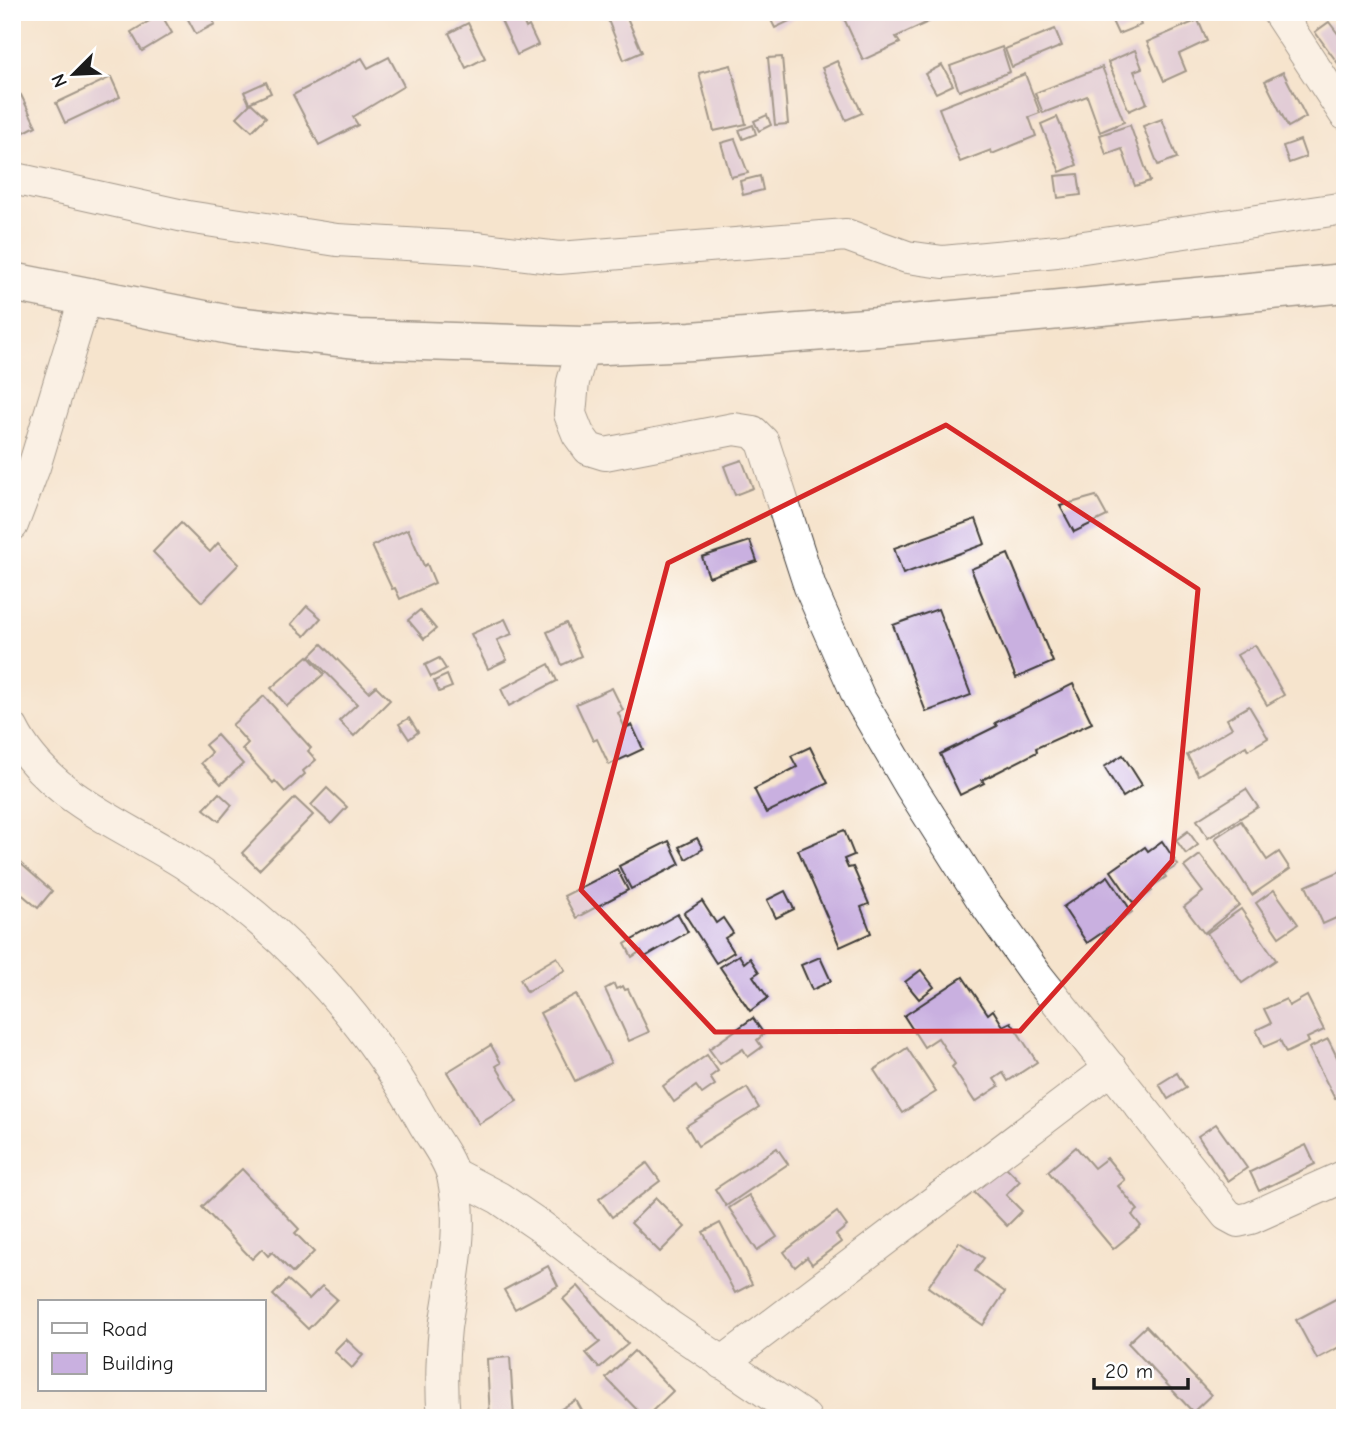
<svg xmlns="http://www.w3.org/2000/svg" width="1357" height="1430" font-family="'Comic Neue',sans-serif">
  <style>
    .building { fill: #c9b0e0 }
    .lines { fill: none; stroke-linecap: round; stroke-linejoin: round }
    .minor-casing { stroke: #3d3a37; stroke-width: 34 }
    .major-casing { stroke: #3d3a37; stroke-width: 41 }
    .minor { stroke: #fff; stroke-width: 32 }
    .major { stroke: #fff; stroke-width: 38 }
    .marked { fill: none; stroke: #d62828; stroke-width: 5; stroke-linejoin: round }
  </style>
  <rect width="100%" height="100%" fill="#fff"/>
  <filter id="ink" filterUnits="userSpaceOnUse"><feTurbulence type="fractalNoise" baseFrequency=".0143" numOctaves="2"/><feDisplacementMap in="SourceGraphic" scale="14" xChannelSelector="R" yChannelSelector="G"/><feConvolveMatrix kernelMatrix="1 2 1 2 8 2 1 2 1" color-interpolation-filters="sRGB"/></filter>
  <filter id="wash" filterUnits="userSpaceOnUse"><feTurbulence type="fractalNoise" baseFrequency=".00686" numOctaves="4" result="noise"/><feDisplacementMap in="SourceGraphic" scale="28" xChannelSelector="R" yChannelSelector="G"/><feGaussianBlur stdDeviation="1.57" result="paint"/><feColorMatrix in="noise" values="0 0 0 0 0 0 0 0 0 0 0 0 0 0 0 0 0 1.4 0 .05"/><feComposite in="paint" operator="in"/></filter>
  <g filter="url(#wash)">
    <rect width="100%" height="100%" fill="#f6e4cd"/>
    <g id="blocks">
      <g class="building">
        <path d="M184,12h24l7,12 -19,10z"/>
        <path d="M497,12h22l7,16 3,-2 9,19 -21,10z"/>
        <path d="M767,12h36l1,2 -29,14z"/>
        <path d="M841,12h98l2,4 -45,21 4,6 -37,17z"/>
        <path d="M1132,12h4l5,13 -23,9 -6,-13z"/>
        <path d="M625,13l17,39 -18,8 -16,-40z"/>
        <path d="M161,14l11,19 -30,18 -11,-19z"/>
        <path d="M1198,20l9,21 -28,13 7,17 -22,10 -17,-39z"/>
        <path d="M1329,22l16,21v30l-30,-41z"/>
        <path d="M468,23l17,35 -19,10 -17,-35z"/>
        <path d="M1055,29l7,17 -50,21 -7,-18z"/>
        <path d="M1002,47l8,25 -51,19 -9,-25z"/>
        <path d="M1135,50l7,18 -8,3 13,32 -18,8 -21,-49z"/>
        <path d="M389,57l15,29 -51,31 5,8 -39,20 -26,-50 69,-37 6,10z"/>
        <path d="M782,57l6,67 -13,1 -7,-67z"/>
        <path d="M837,61l25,52 -16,7 -24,-52z"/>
        <path d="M731,65l15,59 -32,7 -15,-58z"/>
        <path d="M942,65l11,20 -17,8 -11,-19z"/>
        <path d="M1102,67l22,55 -24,10 -13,-36 -44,17 -8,-20z"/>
        <path d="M1283,72l23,45 -18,10 -23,-46z"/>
        <path d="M1025,74l15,39 -11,4 7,19 -44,18 -1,-4 -31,12 -21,-54z"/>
        <path d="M111,77l9,20 -55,26 -9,-20z"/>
        <path d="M266,82l5,11 -22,10 -5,-11z"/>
        <path d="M21,95l15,31 -19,10 -5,-9v-27z"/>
        <path d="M251,103l15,14 -14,14 -15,-14z"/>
        <path d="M767,115l4,10 -12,6 -5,-10z"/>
        <path d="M1057,117l20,48 -17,7 -19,-48z"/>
        <path d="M1162,119l15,39 -19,7 -15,-39z"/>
        <path d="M753,125l3,9 -13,5 -4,-9z"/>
        <path d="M1130,125l20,56 -15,5 -13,-37 -16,6 -6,-20z"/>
        <path d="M735,139l13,34 -17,4 -10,-34z"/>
        <path d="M1300,140l6,17 -17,6 -6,-17z"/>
        <path d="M1078,174l3,21 -23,3 -3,-22z"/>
        <path d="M760,176l3,14 -20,5 -3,-14z"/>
        <path d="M742,460l11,28 -18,7 -11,-29z"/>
        <path d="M1096,496l11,20 -33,16 -14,-26z"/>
        <path d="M976,519l9,25 -82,30 -9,-26z"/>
        <path d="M181,523l29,29 8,-9 21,21 -37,38 -49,-50z"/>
        <path d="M408,529l16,37 3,-2 8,19 -35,16 -5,-11 -3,1 -20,-43z"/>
        <path d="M750,541l7,20 -48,16 -7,-20z"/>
        <path d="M1008,554l45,108 -37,16 -45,-109z"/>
        <path d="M307,606l14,12 -16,18 -14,-12z"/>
        <path d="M938,609l33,86 -45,17 -33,-87z"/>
        <path d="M420,610l16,19 -12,10 -16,-19z"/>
        <path d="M505,619l7,15 -15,6 10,20 -19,9 -17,-35z"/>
        <path d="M566,623l15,33 -19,9 -15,-33z"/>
        <path d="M322,644l47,48 7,-6 14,14 -36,36 -15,-15 18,-17 -47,-48z"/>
        <path d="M1255,645l29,50 -17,10 -30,-50z"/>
        <path d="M308,656l16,18 -37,32 -16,-18z"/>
        <path d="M439,658l7,11 -15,8 -6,-12z"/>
        <path d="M549,664l8,17 -48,25 -8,-17z"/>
        <path d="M447,675l5,12 -13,5 -5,-11z"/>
        <path d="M1073,684l19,39 -56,25 1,4 -55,28 2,3 -24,12 -20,-41 57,-28 -2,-3z"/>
        <path d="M612,688l11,22 -5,3 7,15 7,-3 11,24 -34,16 -12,-26 -4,2 -17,-37z"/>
        <path d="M264,696l47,52 -3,3 8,9 -13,11 2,3 -20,18 -10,-11 -2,2 -31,-34 6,-6 -16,-18z"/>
        <path d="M1249,706l19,32 -20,12 -2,-4 -48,29 -11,-20 45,-27 -5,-9z"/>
        <path d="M409,718l9,14 -9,7 -10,-15z"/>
        <path d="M217,735l26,29 -22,20 -20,-21 11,-10 -7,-8z"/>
        <path d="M810,747l18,36 -62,30 -12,-24 43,-22 -6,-11z"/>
        <path d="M1123,755l19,30 -19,12 -19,-30z"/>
        <path d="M327,788l20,19 -16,17 -20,-19z"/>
        <path d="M1246,789l12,18 -50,31 -11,-18z"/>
        <path d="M219,793l13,12 -13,16 -15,-12z"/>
        <path d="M295,798l18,17 -54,55 -17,-17z"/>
        <path d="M1241,821l26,39 12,-8 11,17 -38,26 -37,-57z"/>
        <path d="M844,830l10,25 -10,4 4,9 5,-1 16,37 -8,3 10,26 -31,14 -42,-97z"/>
        <path d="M1188,831l10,14 -12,9 -10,-14z"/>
        <path d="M697,838l6,11 -17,10 -7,-12z"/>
        <path d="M669,841l11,23 -49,25 -12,-23z"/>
        <path d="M1162,841l16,24 -14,9 2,3 -16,11 2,3 -18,13 -23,-33 34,-24 3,4z"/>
        <path d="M1200,855l39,50 -35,28 -20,-26 19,-15 -19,-25z"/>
        <path d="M12,856l40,35 -14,17 -26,-22z"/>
        <path d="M617,869l11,21 -52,28 -12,-22z"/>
        <path d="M1345,869v45l-22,10 -17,-38z"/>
        <path d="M1108,876l24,36 -45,31 -24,-36z"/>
        <path d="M1274,890l24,34 -19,13 -23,-34z"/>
        <path d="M785,891l9,18 -18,9 -9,-18z"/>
        <path d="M702,901l14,22 7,-5 10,15 -8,5 9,14 -18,11 -32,-50z"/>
        <path d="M1241,909l35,51 -34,23 -35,-50z"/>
        <path d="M678,914l10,18 -43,25 -4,-6 -9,6 -7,-13z"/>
        <path d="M739,955l5,8 6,-5 9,14 -6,4 15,22 -18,13 -30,-44z"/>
        <path d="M557,957l8,13 -38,22 -7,-13z"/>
        <path d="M820,957l11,24 -19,9 -11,-25z"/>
        <path d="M921,970l13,17 -15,12 -14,-17z"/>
        <path d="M963,977l25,37 5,-4 10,16 8,-4 26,40 -29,19 -5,-8 -9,6 5,7 -24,16 -23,-35 3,-3 -17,-26 -14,9 -20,-31z"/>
        <path d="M614,984l2,5 7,-3 2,4 3,-1 21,43 -20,9 -24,-52z"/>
        <path d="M576,994l35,69 -36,18 -35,-68z"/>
        <path d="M1307,996l17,34 -17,8 2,4 -23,11 -6,-13 -16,7 -8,-17 15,-7 -7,-14 22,-10 3,7z"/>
        <path d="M753,1018l11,16 -7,6 5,7 -14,10 -5,-8 -23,15 -11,-15z"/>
        <path d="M1328,1039l17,34v22l-10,4 -26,-51z"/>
        <path d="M491,1045l10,18 -5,3 21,35 -38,23 -32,-52z"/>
        <path d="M907,1048l29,44 -34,21 -28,-43z"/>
        <path d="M707,1055l11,16 -8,6 5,8 -13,9 -6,-8 -22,16 -11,-16z"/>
        <path d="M1177,1073l9,15 -18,11 -9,-15z"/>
        <path d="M747,1088l12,20 -61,38 -12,-20z"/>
        <path d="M1216,1124l31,44 -19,13 -30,-45z"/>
        <path d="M1306,1145l9,19 -56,27 -9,-19z"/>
        <path d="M1076,1147l18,21 13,-10 18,22 -7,6 20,24 -6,5 9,11 -28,23 -65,-78z"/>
        <path d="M777,1148l11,16 -62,42 -11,-17z"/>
        <path d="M647,1163l13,18 -48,36 -13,-18z"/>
        <path d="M1002,1163l18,18 -14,14 16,16 -15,15 -34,-35z"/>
        <path d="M242,1169l57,60 -4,4 19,19 -21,21 -21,-21 -4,4 -6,-7 -10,10 -50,-52z"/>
        <path d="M749,1195l28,42 -20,13 -28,-42z"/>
        <path d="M656,1198l29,29 -25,25 -29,-29z"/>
        <path d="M837,1212l10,14 -11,9 5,7 -29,22 -5,-7 -12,10 -11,-15z"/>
        <path d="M720,1223l32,61 -17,9 -32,-61z"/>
        <path d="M959,1242l25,16 -9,13 30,21 -22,33 -55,-38z"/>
        <path d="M548,1266l10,20 -43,23 -11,-19z"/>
        <path d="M288,1280l21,19 13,-13 15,13 -29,30 -35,-34z"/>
        <path d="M578,1286l50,58 -29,24 -13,-15 14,-11 -37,-43z"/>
        <path d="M1345,1294v50l-28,15 -21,-39z"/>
        <path d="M1146,1326l65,69 -18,17 -65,-69z"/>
        <path d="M346,1339l17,16 -11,13 -18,-17z"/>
        <path d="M634,1351l39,40 -28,27 -39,-40z"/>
        <path d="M510,1357l4,61h-24l-3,-59z"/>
        <path d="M576,1400l10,18h-25l-3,-7z"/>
      </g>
    </g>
  </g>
  <g filter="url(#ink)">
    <use href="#blocks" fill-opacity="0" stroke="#3d3a37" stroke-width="2"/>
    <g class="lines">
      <g class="minor-casing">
        <g id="minor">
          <path d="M1278,12l67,102"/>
          <path d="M12,178l176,39 149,23 139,8 83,10 287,-23 61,22 36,5 114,-11 288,-43"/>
          <path d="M583,346l-10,36 -3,32 8,20 11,15 16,5 129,-25 19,3 10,10 47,145 49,111 52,89 71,112 55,77 190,239 11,6 13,-3 94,-42"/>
          <path d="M12,525l22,-58 52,-171"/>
          <path d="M12,728c33,68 111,96 172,135 101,67 183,156 241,262 9,15 24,34 28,51 12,50 -1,102 -8,152 -3,30 -4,60 -1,90"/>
          <path d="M453,1174l46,24 41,28 129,100 136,92"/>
          <path d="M722,1363l389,-295"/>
        </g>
      </g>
      <g class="major-casing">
        <path id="major" d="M12,282l223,44 123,13 225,7 108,-5 188,-14 466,-44"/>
      </g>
      <use href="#minor" class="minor"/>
      <use href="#major" class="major"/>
    </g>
  </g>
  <path d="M0 0H1357V1430H0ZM946,425l252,164 -26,272 -152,170 -305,1 -134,-142 87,-327z" fill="#f6e4cd" fill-opacity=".55" fill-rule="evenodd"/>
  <path class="marked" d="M946,425l252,164 -26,272 -152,170 -305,1 -134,-142 87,-327z"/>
  <rect width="1357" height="1430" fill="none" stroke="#fff" stroke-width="42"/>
  <rect x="38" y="1300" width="228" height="91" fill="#ffffff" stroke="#a4a4a4" stroke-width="2"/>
  <rect x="52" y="1323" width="35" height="10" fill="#ffffff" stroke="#a4a4a4" stroke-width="2"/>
  <text x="102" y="1336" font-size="21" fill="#1c1c1c">Road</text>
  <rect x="52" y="1353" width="35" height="21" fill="#c9b0e0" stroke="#a4a4a4" stroke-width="2"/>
  <text x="102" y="1370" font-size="21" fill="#1c1c1c">Building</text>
  <g transform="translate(74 74) rotate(246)" stroke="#ffffff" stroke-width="5" paint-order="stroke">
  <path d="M0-5L12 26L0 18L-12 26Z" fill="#1c1c1c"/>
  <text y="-10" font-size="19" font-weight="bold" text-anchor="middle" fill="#1c1c1c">N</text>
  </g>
  <path d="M1094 1378v10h94v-10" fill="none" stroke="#1c1c1c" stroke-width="3.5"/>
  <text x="1105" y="1378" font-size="21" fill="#1c1c1c" stroke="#ffffff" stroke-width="5" paint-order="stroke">20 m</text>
</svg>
